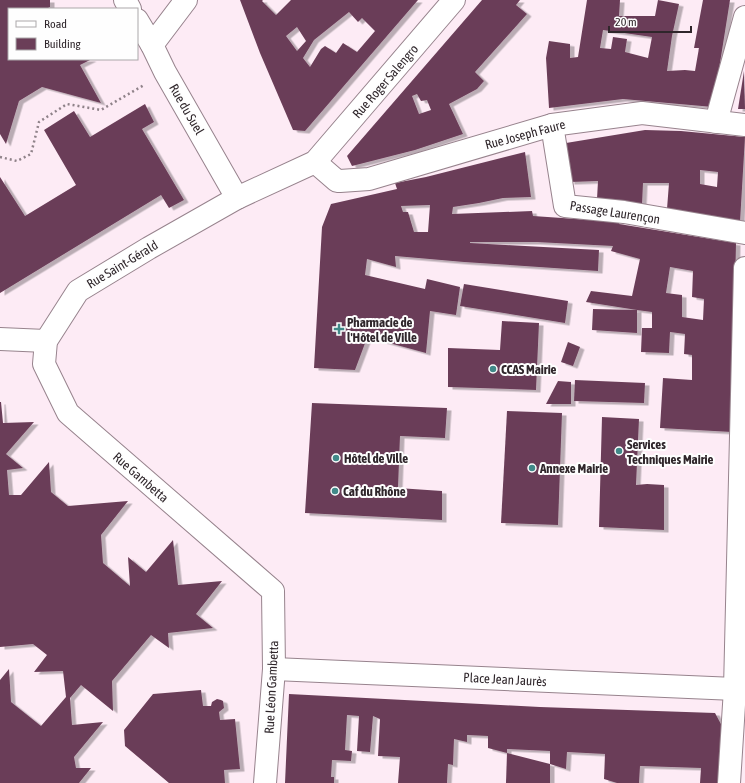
<svg xmlns="http://www.w3.org/2000/svg" width="745" height="783" font-family="'Asap Condensed',sans-serif">
  <style>
    .building { fill: #6b3e58; fill-rule: evenodd; filter: url(#shadow) }
    .lines { fill: none; stroke-linecap: round; stroke-linejoin: round }
    .minor-casing { stroke: #97838d; stroke-width: 24 }
    .path { stroke: #8f8289; stroke-width: 2.5; stroke-dasharray: 2 3; stroke-linecap: butt }
    .minor { stroke: #fff; stroke-width: 22 }
    .poi-dot { fill: #418989; stroke: #fefefe; stroke-width: 1.5 }
    .labels { text-anchor: middle; stroke-width: 4; stroke-linejoin: round; paint-order: stroke }
    .street-label { font-size: 13px; fill: #2f262b; stroke: #fefefe }
    .poi-label { font-size: 13px; font-weight: bold; fill: #2f262b; stroke: #fefefe; text-anchor: start }
  </style>
  <defs>
    <filter id="shadow"><feDropShadow dx="4.5" dy="2.5" stdDeviation="0" flood-color="#0004"/></filter>
  </defs>
  <rect width="100%" height="100%" fill="#fdebf5"/>
  <g class="building">
    <path d="M0,0h50v7l-2,1h-4v1h-35v50h83l-12,6 21,38 -59,-16 -23,14 -13,43 -6,-10z"/>
    <path d="M240,0h23l-1,1 14,14 15,-15h127l-113,131 -12,-1 -33,-77zM349,12l9,10 4,-4 13,13 -18,21 -14,-9 -7,10 -11,-7 -4,3 -11,18 -7,-9 11,-18zM297,27l9,14 -9,10 -11,-15z"/>
    <path d="M482,0h38l-4,5 11,9 -52,58 9,9 -7,8 -28,15 14,30 -48,16 -63,16 -5,-10zM417,94l4,7 6,-1 4,10 -12,4 -7,-18z"/>
    <path d="M587,0h33l-1,16h36l3,-16 21,4 -7,32 -5,35 18,-1 10,1 4,-23h-5l9,-48h27l-17,107 -90,-8 -74,9 -3,-50 3,-17 21,3v14l8,-1zM603,30l49,7 -4,21 -23,-6 2,-13 -14,-2 -2,12 -11,-1z"/>
    <path d="M744,71l1,38h-7z"/>
    <path d="M145,104l9,18 -12,7 42,71 -15,8 -8,-13 -161,98v-116l25,39 51,-31 -32,-55 30,-19 16,26z"/>
    <path d="M645,130l36,1 64,6 -5,85 -73,-13 2,-26h-26l-1,22 -45,-6 1,-18 -28,1 -4,-39zM700,170l18,2 -1,15 -17,-3z"/>
    <path d="M525,152l6,45 -28,1 -24,5 -26,4 -1,7 80,-3 1,5 87,6 -1,2 117,19 -4,189 -72,-4 3,-50 29,2v-25l-8,-1 1,-20 -15,-2 -1,21 -28,-1 1,-24h10v-16l-15,-2v23l-45,-3 1,-21 44,1 -51,-8 5,-11 41,5 8,-37 -29,-8 2,-5 -77,-4h-66v1l129,7 -1,21 -134,-9 -69,-6 1,11 -29,-8 -2,16 60,14 2,-10 33,8 -4,28 -26,-4 -4,42 -44,-12 1,-5 -15,-4 -1,6 -12,32 -41,-2 8,-141 9,-23 66,-15 -2,-6 31,-6zM430,205l-2,27h-14l-6,-20h-5l-2,-6zM670,267l23,4 -1,26 12,2 -1,21 -21,-3v-22l-16,-2z"/>
    <path d="M464,284l104,17 -3,22 -105,-17z"/>
    <path d="M502,321l37,2 -3,67 -88,-3v-39l52,2z"/>
    <path d="M568,342l12,5 -7,19 -12,-4z"/>
    <path d="M575,380l70,3 -1,20 -70,-2z"/>
    <path d="M558,381l13,1v22h-25z"/>
    <path d="M0,402h1l2,21 31,-1 -28,32 17,14 -16,2 2,25h12l28,-33 2,30 17,14 60,-5 -27,34 2,28 27,23 -2,-29 18,15 27,-32 5,45 44,-4 -26,33 17,14 -45,5 1,15 -18,-13 -39,46 1,30 -32,-26 -11,13 2,27 31,-3 -29,35 2,11h15l-12,15h-79v-103l9,-11 2,33 30,24 25,-29 -3,-26 -29,1 13,-17 -14,-11 -33,3z"/>
    <path d="M312,403l135,5 -2,30 -45,-2 -2,52 44,3v29l-137,-7z"/>
    <path d="M507,411l55,2 -4,112 -57,-2z"/>
    <path d="M602,417l37,2 -3,66 11,-1 17,1v45l-65,-3z"/>
    <path d="M201,690l2,16h8l1,-4 5,-3 4,1 2,1 1,7 -5,4 1,8 15,-1 5,50 -16,1 1,13h-56l-44,-37 -1,-16 29,-36z"/>
    <path d="M289,694l251,13 175,6 7,13 -2,57h-20l1,-15 -61,-2 -1,17h-22l-13,-4 1,-25 -38,-2 -1,17 -16,-5v-13l-43,-2v4l-19,-5v-12l-21,-1v7l-13,-3 -1,26 -5,-1 -1,19h-49l2,-26 -22,-1 2,-37 -7,-3 -3,36 -13,-1 2,-35 -12,-1 -2,35 7,1 -1,10 -19,-1 -1,17h3v6h-49z"/>
    <path d="M507,753l43,11v19h-44z"/>
  </g>
  <g class="lines">
    <g class="minor-casing">
      <g id="minor">
        <path d="M125,0l5,9"/>
        <path d="M137,20l15,25 13,27 72,126"/>
        <path d="M152,45l34,-45"/>
        <path d="M716,122l29,-105"/>
        <path d="M552,125l13,81 59,6 121,21"/>
        <path d="M315,162l22,19h3l29,-2 183,-54 90,-12 103,12"/>
        <path d="M0,339l46,2"/>
        <path d="M274,669l461,20"/>
        <path d="M265,783l9,-114 -1,-78 -205,-178 -24,-49 2,-23 32,-50 71,-43 88,-50 78,-36 139,-162"/>
        <path d="M729,783l6,-94 10,-421"/>
      </g>
    </g>
    <path class="path" d="M0,157l17,4 14,-7 8,-32 28,-18 34,6 43,-25"/>
    <use href="#minor" class="minor"/>
  </g>
  <g class="poi-dot">
    <path d="M337 323h4v4h4v4h-4v4h-4v-4h-4v-4h4z"/>
    <circle cx="493" cy="369" r="4"/>
    <circle cx="619" cy="451" r="4"/>
    <circle cx="336" cy="458" r="4"/>
    <circle cx="532" cy="468" r="4"/>
    <circle cx="335" cy="491" r="4"/>
  </g>
  <g class="labels">
    <g class="street-label">
      <text transform="translate(385 81) rotate(-49)" y="5">Rue Roger Salengro</text>
      <text transform="translate(187 109) rotate(60)" y="5">Rue du Suel</text>
      <text transform="translate(525 134) rotate(-15)" y="5">Rue Joseph Faure</text>
      <text transform="translate(615 212) rotate(9)" y="5">Passage Laurençon</text>
      <text transform="translate(122 264) rotate(-31)" y="5">Rue Saint-Gérald</text>
      <text transform="translate(141 477) rotate(41)" y="5">Rue Gambetta</text>
      <text transform="translate(505 679) rotate(3)" y="5">Place Jean Jaurès</text>
      <text transform="translate(271 687) rotate(-87)" y="5">Rue Léon Gambetta</text>
    </g>
    <g class="poi-label">
      <text x="347" y="327">Pharmacie de<tspan x="347" dy="15">l'Hôtel de Ville</tspan></text>
      <text x="501" y="374">CCAS Mairie</text>
      <text x="627" y="449">Services<tspan x="627" dy="15">Techniques Mairie</tspan></text>
      <text x="344" y="463">Hôtel de Ville</text>
      <text x="540" y="473">Annexe Mairie</text>
      <text x="343" y="496">Caf du Rhône</text>
    </g>
  </g>
  <rect x="8" y="8" width="130" height="52" fill="#fefefe" stroke="#aba8aa"/>
  <rect x="16" y="21" width="20" height="6" fill="#ffffff" stroke="#aba8aa"/>
  <text x="44" y="28" font-size="12" fill="#2f262b">Road</text>
  <rect x="16" y="38" width="20" height="12" fill="#6b3e58" stroke="#aba8aa"/>
  <text x="44" y="48" font-size="12" fill="#2f262b">Building</text>
  <path d="M609 26v6h82v-6" fill="none" stroke="#2f262b" stroke-width="2"/>
  <text x="615" y="26" font-size="12" fill="#2f262b" stroke="#fefefe" stroke-width="3" paint-order="stroke">20 m</text>
</svg>
